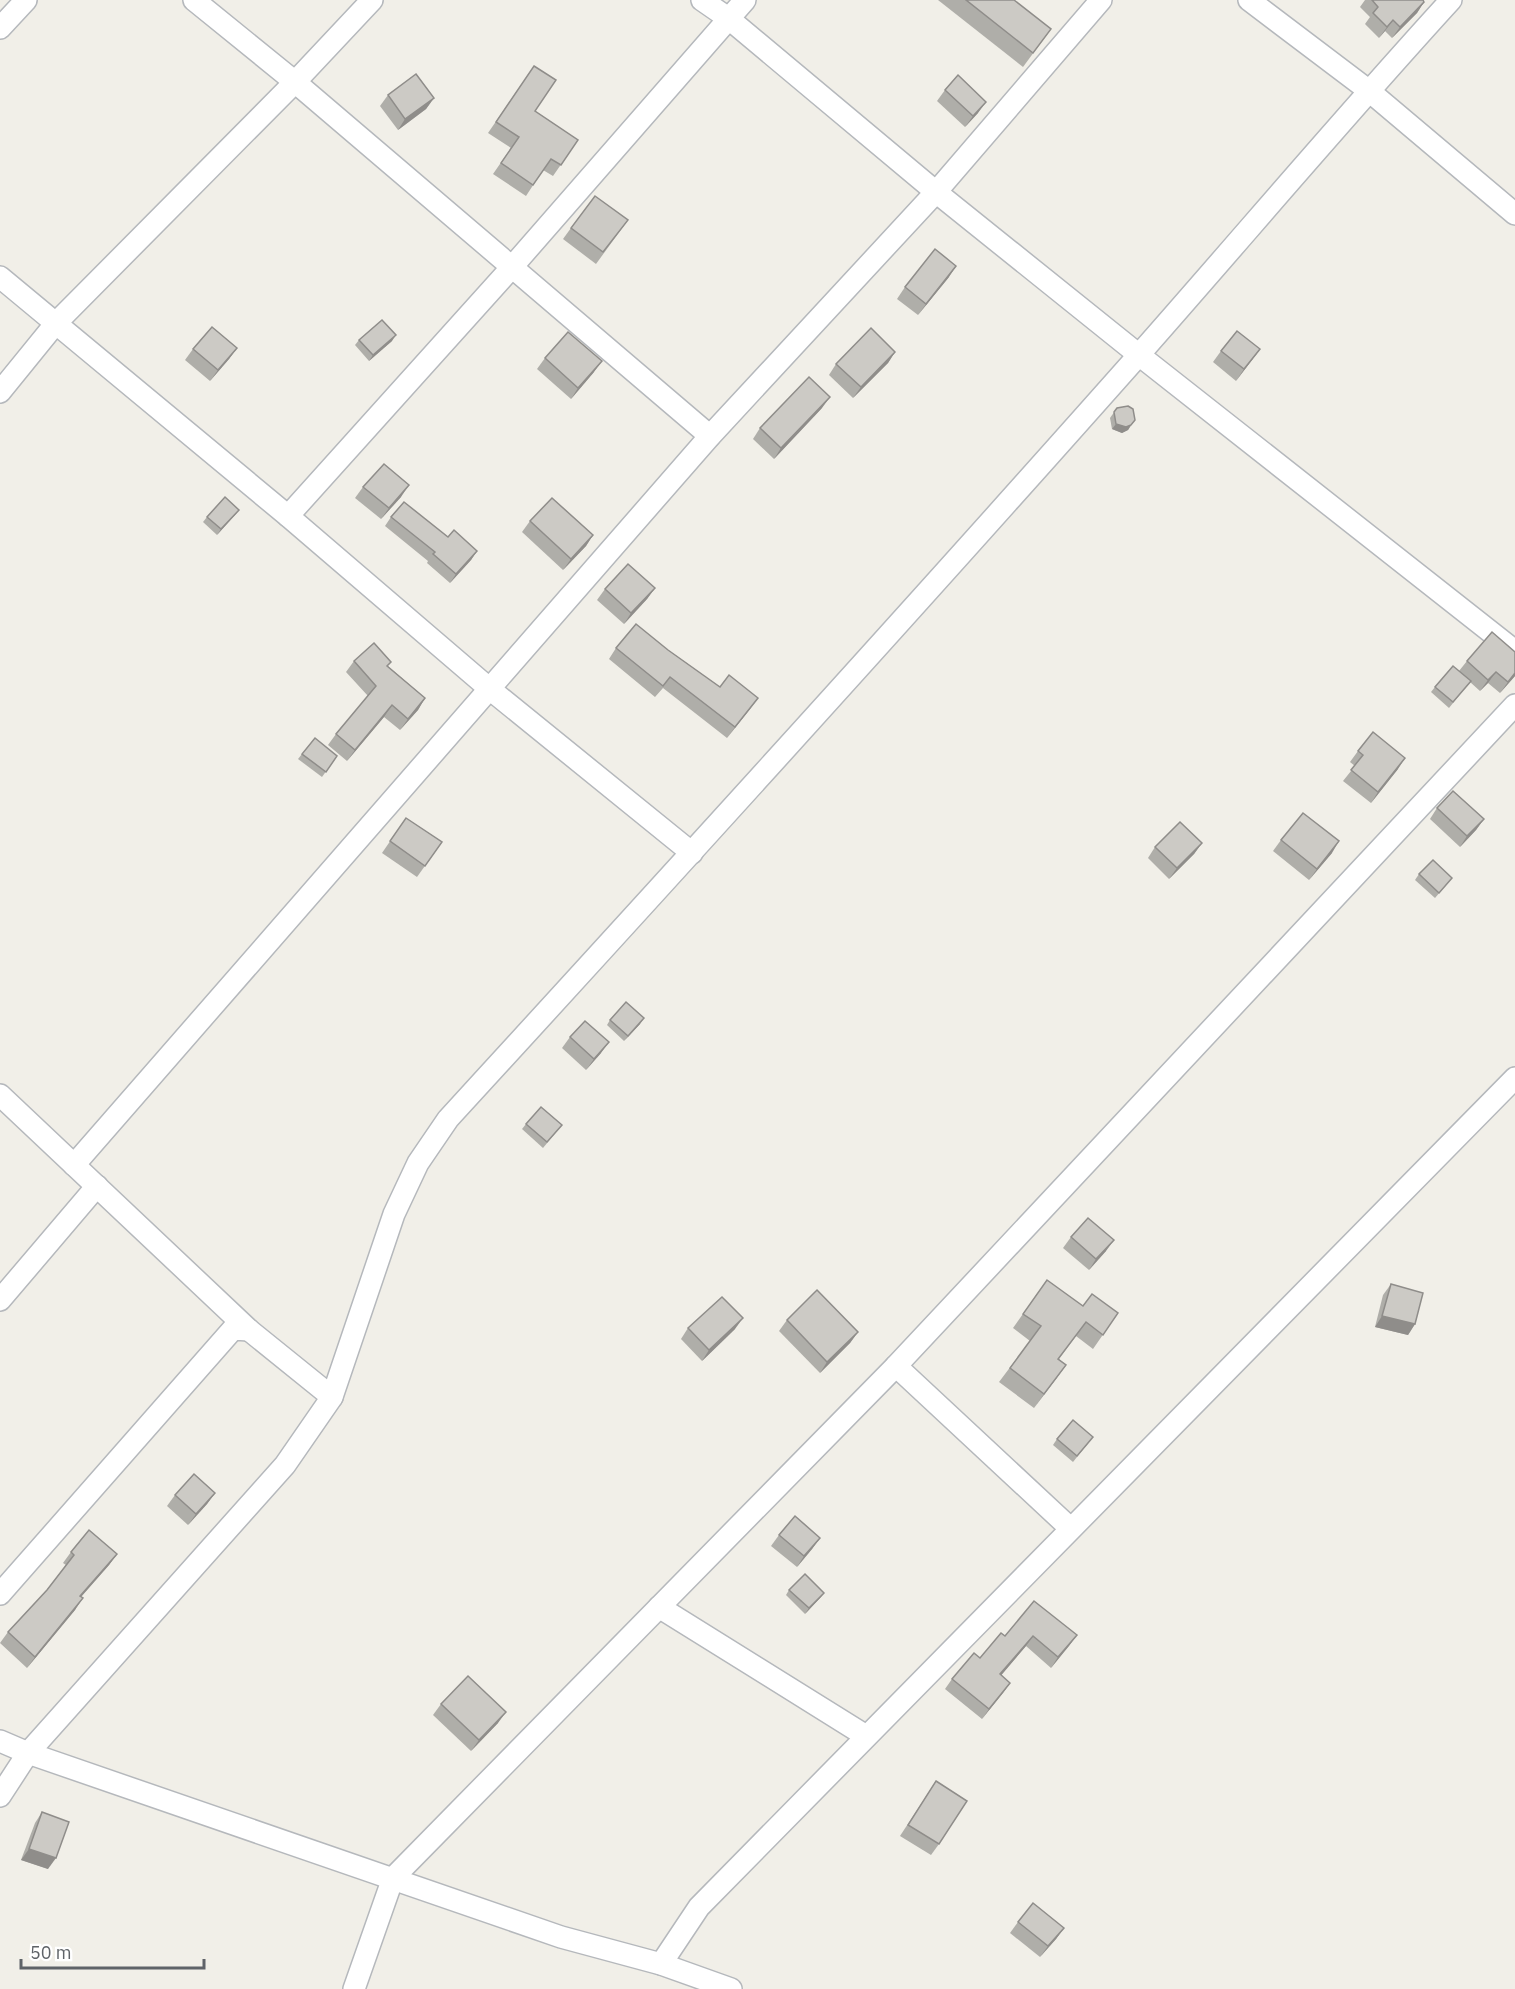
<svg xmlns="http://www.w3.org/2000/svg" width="1515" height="1989" font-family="'IBM Plex Sans',sans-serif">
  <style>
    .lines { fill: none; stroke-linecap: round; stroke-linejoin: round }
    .minor-casing { stroke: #b5b8bc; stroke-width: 24 }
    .minor { stroke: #fff; stroke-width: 21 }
    .wall { fill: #afaea9 }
    .shaded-wall { fill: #8f8d8a }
    .building { fill: #cccac5; stroke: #8f8d8a; stroke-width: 1.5 }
  </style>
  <rect width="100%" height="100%" fill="#f1efe8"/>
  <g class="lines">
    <g class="minor-casing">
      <g id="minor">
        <path d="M194,0l101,82 415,354"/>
        <path d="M702,0l26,18 208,174 203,163 376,296"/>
        <path d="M1249,0l119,90 147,124"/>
        <path d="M0,28l26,-28"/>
        <path d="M0,277l288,239 203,174 201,163"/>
        <path d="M0,392l56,-69 239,-241 77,-82"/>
        <path d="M288,516l224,-249 233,-267"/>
        <path d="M0,1095l249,235 83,67"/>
        <path d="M74,1165l636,-729 226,-244 165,-192"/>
        <path d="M0,1300l97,-114"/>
        <path d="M896,1366l174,162"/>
        <path d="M0,1594l233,-265 16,1"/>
        <path d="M659,1607l207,129"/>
        <path d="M0,1741l28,12 533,184 100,27 70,25"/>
        <path d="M0,1796l28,-43 257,-288 47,-68 62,-183 24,-51 30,-44c231,-252 462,-506 689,-762 105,-119 207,-240 314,-357"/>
        <path d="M661,1964l38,-57 816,-829"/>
        <path d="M354,1989l39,-111 503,-512 619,-661"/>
      </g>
    </g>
    <use href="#minor" class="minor"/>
  </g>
  <g class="wall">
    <path d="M938,0h76l37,29 -28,38z"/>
    <path d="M1365,0h58l1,2 -7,11 -25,25 -7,-7 -6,7 -14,-14 5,-7 -10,-10z"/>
    <path d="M534,66l1,45 43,29 -25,36 -10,-6 -17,26 -33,-22 18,-26 -23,-15z"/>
    <path d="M945,90l33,23 -13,14 -28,-26z"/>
    <path d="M388,95l46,3 -8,11 -28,21 -18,-24z"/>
    <path d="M628,220l-32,44 -33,-25 8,-11z"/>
    <path d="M949,277l-31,38 -21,-16 8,-12z"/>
    <path d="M359,340l33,1 -23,20 -14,-16z"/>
    <path d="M237,348l-8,11 -19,22 -25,-21 8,-11z"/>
    <path d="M1260,349l-24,32 -23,-19 8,-11z"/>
    <path d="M895,352l-7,11 -35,35 -24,-23 7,-11z"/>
    <path d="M545,358l49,14 -23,27 -34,-30z"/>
    <path d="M822,408l-48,51 -21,-20 7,-11z"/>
    <path d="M1117,408l18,12 -7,10 -6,3 -10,-4 -2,-11z"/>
    <path d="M363,487l38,10 -20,22 -26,-21z"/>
    <path d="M239,510l-22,25 -14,-13 4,-5z"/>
    <path d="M391,517l57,20 29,14 -6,9 -21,23 -23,-20 1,-2 -43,-35z"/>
    <path d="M530,521l63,14 -7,11 -23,24 -41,-38z"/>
    <path d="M655,588l-8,11 -23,25 -27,-24 8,-11z"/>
    <path d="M616,648l52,2 52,37 38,11 -31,40 -64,-50 -8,9 -46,-38z"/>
    <path d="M1515,652v24l-15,17 -12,-10 -8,8 -10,-9 -21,26 -18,-16 4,-5 24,-16 8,-10z"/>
    <path d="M354,661l34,5 37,32 -7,12 -18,20 -16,-13 -37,44 -19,-16 8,-11 32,-38 -22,-24z"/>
    <path d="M1358,751l40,18 -27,34 -28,-22 12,-15 -5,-4z"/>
    <path d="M302,754l35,2 -15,21 -24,-18z"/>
    <path d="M1437,808l47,11 -8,11 -16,17 -30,-28z"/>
    <path d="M406,818l36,24 -25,35 -35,-24z"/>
    <path d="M1281,840l51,13 -23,27 -36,-29z"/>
    <path d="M1202,843l-8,11 -25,25 -21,-21 7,-11z"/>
    <path d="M1419,874l33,4 -17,20 -20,-18z"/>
    <path d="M610,1020l30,4 -16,17 -17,-16z"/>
    <path d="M570,1037l31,16 -15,17 -24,-22z"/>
    <path d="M526,1124l36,1 -19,23 -21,-19z"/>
    <path d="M1071,1237l35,14 -17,19 -26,-22z"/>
    <path d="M1047,1280l36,26 35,7 -25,36 -17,-13 -17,23 7,6 -32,43 -35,-26 31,-41 -17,-13z"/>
    <path d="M1391,1284l24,40 -7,11 -33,-8 8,-32z"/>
    <path d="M787,1320l71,12 -8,11 -30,30 -41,-42z"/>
    <path d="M688,1328l47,1 -33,32 -21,-22z"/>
    <path d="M1093,1437l-20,25 -20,-17 4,-6z"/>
    <path d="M215,1493l-8,11 -19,21 -21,-19 8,-11z"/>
    <path d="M779,1535l41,3 -8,11 -15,18 -26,-21z"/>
    <path d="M71,1552l46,2 -8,11 -28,32 -6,13 -48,58 -27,-25 8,-11 39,-42 19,-25 -3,-2z"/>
    <path d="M789,1590l35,3 -4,5 -15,16 -19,-19z"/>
    <path d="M1077,1635l-26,33 -25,-22 -25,29 9,8 -28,36 -37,-30 7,-10 28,-21 25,-22z"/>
    <path d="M441,1704l57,19 -27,28 -38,-36z"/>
    <path d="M936,1781l3,63 -8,11 -31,-19z"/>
    <path d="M42,1812l6,57 -27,-9 14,-37z"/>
    <path d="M1018,1922l46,6 -8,11 -16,18 -30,-24z"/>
  </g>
  <g class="shaded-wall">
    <path d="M1424,2l-7,11 -25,25 8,-11z"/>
    <path d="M1393,20l-8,11 -6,7 8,-11z"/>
    <path d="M434,98l-8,11 -28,21 7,-11z"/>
    <path d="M986,102l-8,11 -13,14 8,-11z"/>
    <path d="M956,266l-7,11 -31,38 8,-11z"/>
    <path d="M396,335l-4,6 -23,20 4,-6z"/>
    <path d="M237,348l-8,11 -19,22 8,-11z"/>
    <path d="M1260,349l-8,11 -16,21 8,-12z"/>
    <path d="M895,352l-7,11 -35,35 8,-11z"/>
    <path d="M602,361l-8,11 -23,27 7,-11z"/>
    <path d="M830,397l-8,11 -48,51 7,-11z"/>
    <path d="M1116,424l15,1 -3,5 -6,3 -10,-4z"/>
    <path d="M409,485l-8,12 -20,22 8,-11z"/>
    <path d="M239,510l-4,5 -18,20 4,-6z"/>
    <path d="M593,535l-7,11 -23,24 8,-11z"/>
    <path d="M477,551l-6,9 -21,23 6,-9z"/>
    <path d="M655,588l-8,11 -23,25 7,-11z"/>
    <path d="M1496,672l-8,11 -8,8 8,-11z"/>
    <path d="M1515,673v3l-15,17 8,-11z"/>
    <path d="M425,698l-7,12 -18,20 8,-11z"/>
    <path d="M758,698l-8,11 -23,29 8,-11z"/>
    <path d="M392,705l-8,12 -37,44 8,-11z"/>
    <path d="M1405,758l-7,11 -27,34 7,-11z"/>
    <path d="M1484,819l-8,11 -16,17 7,-11z"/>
    <path d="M1339,841l-7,12 -23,27 8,-11z"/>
    <path d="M1202,843l-8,11 -25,25 8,-11z"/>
    <path d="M644,1018l-4,6 -16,17 4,-5z"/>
    <path d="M609,1042l-8,11 -15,17 8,-11z"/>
    <path d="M1114,1240l-8,11 -17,19 7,-11z"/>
    <path d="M1382,1316l33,8 -7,11 -33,-8z"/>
    <path d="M743,1318l-8,11 -33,32 7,-11z"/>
    <path d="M858,1332l-8,11 -30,30 7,-11z"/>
    <path d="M1066,1365l-10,14 -22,29 10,-14z"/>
    <path d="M215,1493l-8,11 -19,21 8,-11z"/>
    <path d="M820,1538l-8,11 -15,18 7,-11z"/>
    <path d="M117,1554l-8,11 -37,42 8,-11z"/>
    <path d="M824,1593l-4,5 -15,16 4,-6z"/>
    <path d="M83,1598l-8,12 -48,58 8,-11z"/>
    <path d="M1077,1635l-8,11 -18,22 7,-11z"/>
    <path d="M1033,1636l-7,10 -33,39 7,-11z"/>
    <path d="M1010,1683l-7,10 -21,26 7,-10z"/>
    <path d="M506,1712l-8,11 -27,28 8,-11z"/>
    <path d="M29,1849l27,9 -8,11 -27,-9z"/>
    <path d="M1064,1928l-8,11 -16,18 8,-11z"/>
  </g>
  <g class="building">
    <path d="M966,0h48l37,29 -18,24z"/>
    <path d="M1372,0h51l1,2 -24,25 -7,-7 -6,7 -14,-14 5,-6z"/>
    <path d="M534,66l22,14 -21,31 43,29 -17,25 -10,-6 -18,26 -32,-22 18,-26 -23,-15z"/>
    <path d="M416,74l18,24 -29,21 -17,-24z"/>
    <path d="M958,75l28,27 -13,14 -28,-26z"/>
    <path d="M595,196l33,24 -25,32 -32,-24z"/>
    <path d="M935,249l21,17 -30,38 -21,-17z"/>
    <path d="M382,320l14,15 -23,20 -14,-15z"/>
    <path d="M212,327l25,21 -19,22 -25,-21z"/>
    <path d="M871,328l24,24 -34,35 -25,-23z"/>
    <path d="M1237,331l23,18 -16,20 -23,-18z"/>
    <path d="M568,332l34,29 -24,27 -33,-30z"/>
    <path d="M809,377l21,20 -49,51 -21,-20z"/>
    <path d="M1128,406l5,3 2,11 -4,5 -5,2 -10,-3 -2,-12 3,-4z"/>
    <path d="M384,464l25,21 -20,23 -26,-21z"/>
    <path d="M225,497l14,13 -18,19 -14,-12z"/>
    <path d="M552,498l41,37 -22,24 -41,-38z"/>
    <path d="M404,502l44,35 6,-7 23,21 -21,23 -23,-20 2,-2 -44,-35z"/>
    <path d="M628,564l27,24 -24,25 -26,-24z"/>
    <path d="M636,624l32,26 52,37 9,-12 29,23 -23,29 -65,-50 -7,9 -47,-38z"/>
    <path d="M1492,632l23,20v21l-7,9 -12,-10 -8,8 -21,-19z"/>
    <path d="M374,643l17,19 -4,4 38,32 -17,21 -16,-14 -37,45 -19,-16 40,-48 -22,-25z"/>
    <path d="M1453,666l18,15 -18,21 -18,-15z"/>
    <path d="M1373,732l32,26 -27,34 -27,-22 12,-15 -5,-4z"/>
    <path d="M315,738l22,18 -11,16 -24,-18z"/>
    <path d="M1453,791l31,28 -17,17 -30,-28z"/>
    <path d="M1303,813l36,28 -22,28 -36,-29z"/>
    <path d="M406,818l36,24 -17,24 -35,-25z"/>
    <path d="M1180,822l22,21 -25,25 -22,-21z"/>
    <path d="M1433,860l19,18 -13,15 -20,-19z"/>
    <path d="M626,1002l18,16 -16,18 -18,-16z"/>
    <path d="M585,1021l24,21 -15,17 -24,-22z"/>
    <path d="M541,1107l21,18 -15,17 -21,-18z"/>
    <path d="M1088,1218l26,22 -18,19 -25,-22z"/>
    <path d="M1047,1280l36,26 9,-12 26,19 -15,22 -17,-13 -28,37 8,6 -22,29 -34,-26 31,-42 -18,-12z"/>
    <path d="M1391,1284l32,9 -8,31 -33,-8z"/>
    <path d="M817,1290l41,42 -31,30 -40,-42z"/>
    <path d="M722,1297l21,21 -34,32 -21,-22z"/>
    <path d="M1073,1420l20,17 -16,19 -20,-17z"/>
    <path d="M194,1474l21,19 -19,21 -21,-19z"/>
    <path d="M795,1516l25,22 -16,18 -25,-21z"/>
    <path d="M89,1530l28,24 -37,42 3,2 -48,59 -27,-25 39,-42 27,-35 -3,-3z"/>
    <path d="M805,1574l19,19 -15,15 -20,-18z"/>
    <path d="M1034,1601l43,34 -19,22 -25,-21 -33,38 10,9 -21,26 -37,-30 22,-26 6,5 21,-25 4,3z"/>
    <path d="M468,1676l38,36 -27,28 -38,-36z"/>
    <path d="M936,1781l31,20 -28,43 -31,-19z"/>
    <path d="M42,1812l27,10 -13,36 -27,-9z"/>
    <path d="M1033,1903l31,25 -16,18 -30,-24z"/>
  </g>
  <path d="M21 1959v9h183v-9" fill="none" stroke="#5f6368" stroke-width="3"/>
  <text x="30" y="1959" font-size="18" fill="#5f6368" stroke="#ffffff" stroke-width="4.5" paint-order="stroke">50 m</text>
</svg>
